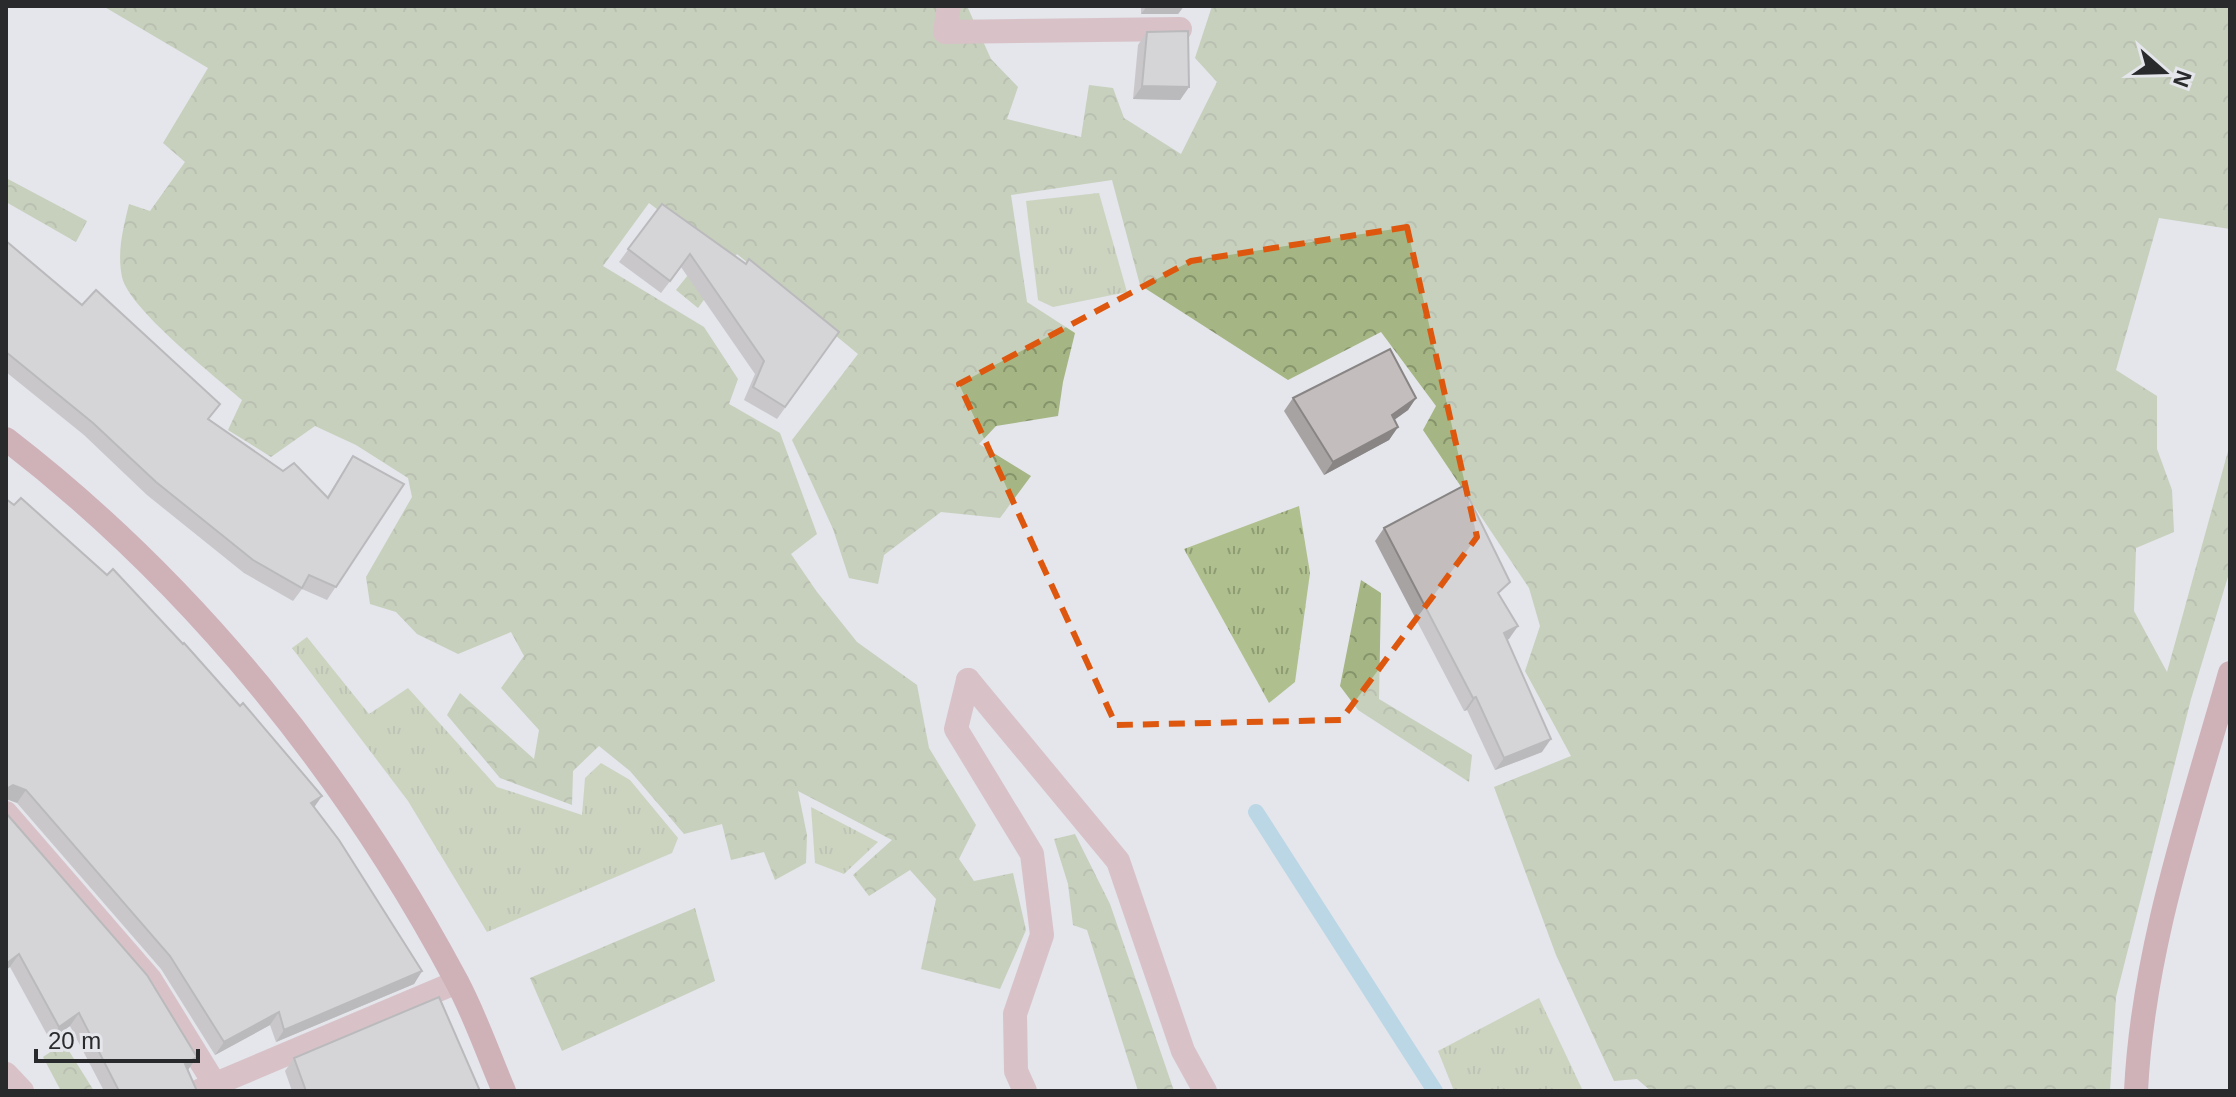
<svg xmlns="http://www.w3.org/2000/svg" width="2236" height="1097" font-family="Helvetica,sans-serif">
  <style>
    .grass { fill: url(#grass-tufts) }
    .forest { fill: url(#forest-crowns) }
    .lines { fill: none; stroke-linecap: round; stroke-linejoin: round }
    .stream { stroke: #8ac5e0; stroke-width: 16 }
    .street { stroke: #c9989d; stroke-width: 24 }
    .secondary { stroke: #b7717a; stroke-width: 24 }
    .wall { fill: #a8a3a3 }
    .shaded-wall { fill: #888584 }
    .building { fill: #c3bebd; stroke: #888584; stroke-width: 2 }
    .marked { fill: none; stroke: #de570e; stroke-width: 6; stroke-dasharray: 16 10; stroke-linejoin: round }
  </style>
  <defs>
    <pattern id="grass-tufts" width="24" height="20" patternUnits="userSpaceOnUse" patternTransform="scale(2)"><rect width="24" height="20" fill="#afbf8d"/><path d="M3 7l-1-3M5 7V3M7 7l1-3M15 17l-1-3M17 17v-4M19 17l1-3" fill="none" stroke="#8e9b73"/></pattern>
    <pattern id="forest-crowns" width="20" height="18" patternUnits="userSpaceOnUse" patternTransform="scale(2)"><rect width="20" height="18" fill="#a5b583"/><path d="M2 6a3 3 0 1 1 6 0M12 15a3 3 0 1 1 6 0" fill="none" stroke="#86936b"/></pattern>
  </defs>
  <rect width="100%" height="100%" fill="#e4e6eb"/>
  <g class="grass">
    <path d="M1099,193l28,99 -74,15 -15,-7 -12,-99z"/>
    <path d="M1299,506l11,67 -15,109 -26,21 -85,-154z"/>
    <path d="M307,637l62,77 39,-26 89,99 85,28 3,-37 16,-15 29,17 48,58 -6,15 -185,79 -79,-131 -116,-153z"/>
    <path d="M811,807l67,35 -34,32 -29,-11z"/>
    <path d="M1539,998l44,93h-129l-16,-40z"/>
  </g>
  <g class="forest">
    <path d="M103,6h864l24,53 27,28 -11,32 74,18 8,-52 24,3 11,30 57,36 36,-72 -22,-24 17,-52h1018v223l-71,-11 -43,152 41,26v53l15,41 2,42 -38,16 -2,63 33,61 63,-228v126l-39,129 -75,298 -6,94h-459l-14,-12 -23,2 -58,-126 -62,-168 77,-31 -46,-85 15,-45 -11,-38 -106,-158 13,-24 -55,-74 -93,48 -148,-95 -28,-105 -101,15 16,107 48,31 -12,49 -5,34 -62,10 -17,18 52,32 -31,42 -59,-6 -57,43 -6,29 -29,-6 -16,-49 -41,-89 66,-86 -121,-100 -39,54 -22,-18 33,-41 -60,-46 -46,63 101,61 34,52 -9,25 51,29 37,101 -26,20 26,38 40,50 60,43 12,63 47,77 -17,34 15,22 39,-8 13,57 -26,59 -79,-20 15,-70 -26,-29 -41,26 -16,-21 39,-35 -94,-49 9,44 -1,28 -31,17 -11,-28 -33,8 -9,-36 -38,10 -54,-63 -31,-25 -26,25 -1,34 -72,-27 -53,-63 13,-22 74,66 5,-29 -38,-42 23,-32 -13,-24 -53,22 -41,-20 -21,-22 -26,-8 -4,-27 46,-80 -4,-19 -52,-33 -41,-19 -44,31 -43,-27 14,-30c-27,-24 -113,-91 -120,-123 -5,-25 1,-48 7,-73l21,7 35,-49 -22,-19 45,-75z"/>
    <path d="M6,178l81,43 -11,21 -70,-40z"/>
    <path d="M1361,580l20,13 -2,106 93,56 -3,27 -111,-72 -18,-24z"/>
    <path d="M1075,834l35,70 64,187h-36l-51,-161 -14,-5 -5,-41 -14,-45z"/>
    <path d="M695,908l20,73 -153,70 -32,-73z"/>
    <path d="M64,1043l30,48h-33l-18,-34z"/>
  </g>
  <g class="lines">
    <path class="stream" d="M1256,812l179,279"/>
    <g class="street">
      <path d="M949,6l-4,26 235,-3"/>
      <path d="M968,680l150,181 65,190 22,40"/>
      <path d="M968,680l-12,49 76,125 10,81 -27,79 1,57 9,20"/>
      <path d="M6,813l144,166 69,112"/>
      <path d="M6,1074l16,17"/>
      <path d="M199,1091l258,-109"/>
    </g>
    <g class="secondary">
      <path d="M6,439c187,144 339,333 450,541 19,35 32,74 48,111"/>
      <path d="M2136,1091c7,-143 55,-280 94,-418"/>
    </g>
  </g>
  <g class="wall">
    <path d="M1125,6h59l-6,8h-37v-6z"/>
    <path d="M1147,32l42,55 -9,13 -47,-1 5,-54z"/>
    <path d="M662,204l177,128 -62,87 -33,-19 11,-26 -74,-107 -20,26 -42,-31z"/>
    <path d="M6,241l203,178 74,52 44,26 26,-41 51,28 -77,116 -25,-11 -9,12 -49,-28 -97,-78 -63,-60 -78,-63z"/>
    <path d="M1293,398h123l-8,12 -14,10 4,7 -9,13 -65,35 -40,-64z"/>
    <path d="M6,499l308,308 108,164 -8,13 -138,58 -6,-17 -55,30 -54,-86 -144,-166z"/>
    <path d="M1384,528l116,68 18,30 -11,14 35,112 -47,18 -28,-60 -3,1 -89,-170z"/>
    <path d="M6,813l182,257 9,21h-93l-34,-65 -20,14 -40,-73z"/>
    <path d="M294,1058l186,33h-188l-7,-20z"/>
  </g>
  <g class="shaded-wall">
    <path d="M1125,6h18l-2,2z"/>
    <path d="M1147,6h37l-6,8h-37z"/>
    <path d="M1142,86l47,1 -9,13 -47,-1z"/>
    <path d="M1416,398l-8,12 -25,18 9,-13z"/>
    <path d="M1398,427l-9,13 -65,35 9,-13z"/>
    <path d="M1518,626l-9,13 -14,7 9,-13z"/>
    <path d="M1476,697l-9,13 -3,1 9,-13z"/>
    <path d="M1551,739l-9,13 -47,18 9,-12z"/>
    <path d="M13,785l13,5 -9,13 -11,-4v-10z"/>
    <path d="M322,796l-9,13 -2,-6z"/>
    <path d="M19,954l-9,13 -4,3v-6z"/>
    <path d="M422,971l-8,13 -138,58 8,-12z"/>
    <path d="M279,1012l-9,13 -55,30 9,-13z"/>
    <path d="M79,1013l-9,13 -20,14 9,-13z"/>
    <path d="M197,1057l-9,13 -3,-6z"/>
  </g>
  <g class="building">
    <path d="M1188,31l1,56 -47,-1 5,-54z"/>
    <path d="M662,204l84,60 3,-5 90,73 -54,75 -32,-20 11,-26 -74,-107 -20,27 -42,-32z"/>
    <path d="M6,241l76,64 14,-15 124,114 -12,15 75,52 11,-8 34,35 25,-42 51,28 -68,103 -27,-12 -7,13 -49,-28 -97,-78 -63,-59 -87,-71z"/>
    <path d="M1390,349l26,49 -24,17 6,12 -65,35 -40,-64z"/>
    <path d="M1463,486l47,96 -12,11 20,33 -14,7 47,106 -47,19 -28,-61 -3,1 -89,-170z"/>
    <path d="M21,498l86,77 6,-6 70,75 1,-1 56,63 3,-3 79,93 -11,7 28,37 83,131 -138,59 -5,-18 -55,30 -54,-86 -144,-166 -13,-5 -7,4v-290l8,6z"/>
    <path d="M6,813l141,162 50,82 -12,7 12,27h-78l-40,-78 -20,14 -40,-73 -13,10z"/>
    <path d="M439,997l41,94h-174l-12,-33z"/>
  </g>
  <path d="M0 0H2236V1097H0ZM1407,227l70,310 -136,183 -225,5 -157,-341 232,-123z" fill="#e4e6eb" fill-opacity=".55" fill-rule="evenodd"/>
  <path class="marked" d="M1407,227l70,310 -136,183 -225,5 -157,-341 232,-123z"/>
  <rect width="2236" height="1097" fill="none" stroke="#292a2b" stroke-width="16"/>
  <g transform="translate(2164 72) rotate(110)" stroke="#e4e6eb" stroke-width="6" paint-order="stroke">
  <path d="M0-6L14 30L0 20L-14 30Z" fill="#292a2b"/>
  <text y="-12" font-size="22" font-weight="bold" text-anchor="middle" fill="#292a2b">N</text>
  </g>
  <path d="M36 1049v12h162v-12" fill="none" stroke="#292a2b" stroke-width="4"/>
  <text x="48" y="1049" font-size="24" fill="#292a2b" stroke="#e4e6eb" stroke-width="6" paint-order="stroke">20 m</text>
</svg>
